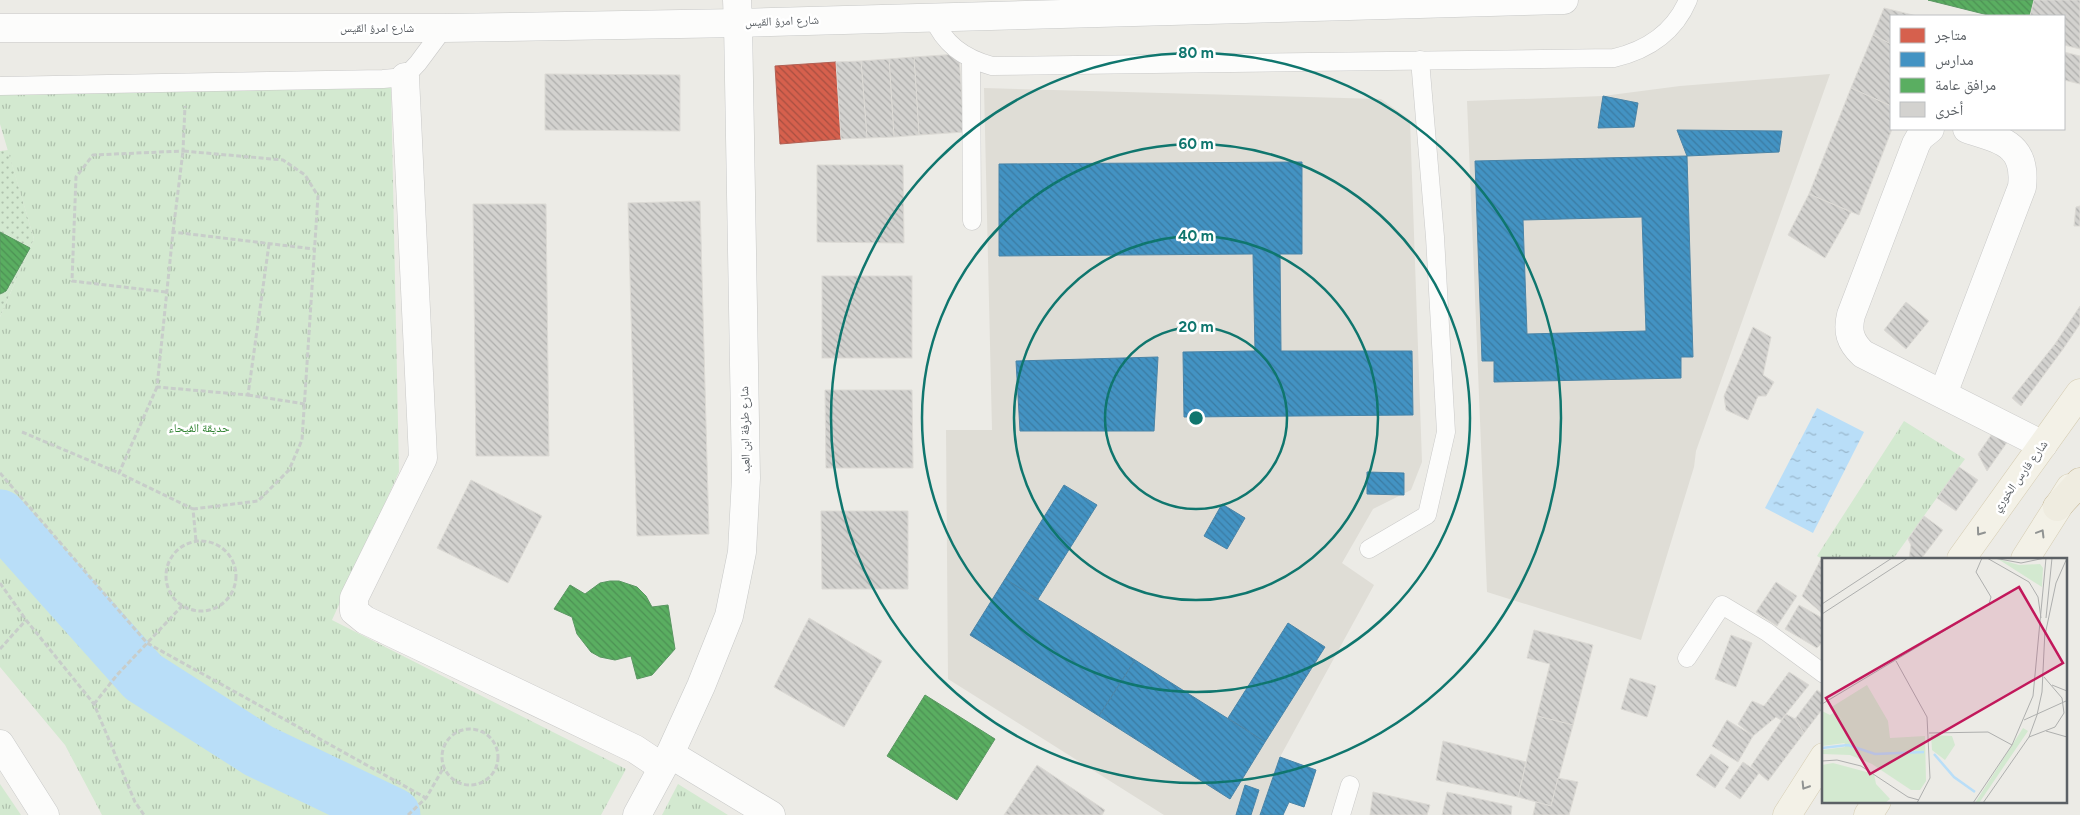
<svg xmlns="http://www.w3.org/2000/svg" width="2080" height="815" font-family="Figtree,'Noto Naskh Arabic',sans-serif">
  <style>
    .education { fill: #dfddd6 }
    .grass { fill: url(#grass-dots) }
    .park { fill: url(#park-tufts) }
    .water { fill: url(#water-ripples) }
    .shops { fill: url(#shops-back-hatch); stroke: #b16054 }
    .schools { fill: url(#schools-back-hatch); stroke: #4a84a7; fill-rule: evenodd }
    .public { fill: url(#public-back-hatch); stroke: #5a9762 }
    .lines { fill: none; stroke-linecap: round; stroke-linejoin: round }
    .river { stroke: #b9def8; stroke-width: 55 }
    .building { fill: url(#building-back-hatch); stroke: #dcdad5 }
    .lane-casing { stroke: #c9c9c8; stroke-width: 19 }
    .street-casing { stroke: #c9c9c8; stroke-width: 29 }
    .secondary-casing { stroke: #c7c8c7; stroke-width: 29 }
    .primary-casing { stroke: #d5ccb2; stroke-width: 29 }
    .highway-casing { stroke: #c4b593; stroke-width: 29 }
    .path { stroke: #c8cdca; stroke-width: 3; stroke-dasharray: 5 2.5; stroke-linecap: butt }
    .lane { stroke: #fcfcfb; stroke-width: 18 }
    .street { stroke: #fcfcfb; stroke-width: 28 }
    .secondary { stroke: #fcfcfb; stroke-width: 28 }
    .primary { stroke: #f3f1e7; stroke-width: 28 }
    .highway { stroke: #efece0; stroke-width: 28 }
    .oneway { stroke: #909392 }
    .ring { fill: none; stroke: #0f766e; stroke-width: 2.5 }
    .labels { text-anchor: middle; stroke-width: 5; stroke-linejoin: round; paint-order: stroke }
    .street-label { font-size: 12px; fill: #5b6065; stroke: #fff }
    .park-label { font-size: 12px; fill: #2e8230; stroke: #fff }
    .inset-river { fill: none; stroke: #b9def8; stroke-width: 2.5 }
    .inset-road { fill: none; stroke: #aeafae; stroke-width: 1 }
    .view { fill: #c2185b; fill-opacity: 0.15; stroke: #c2185b; stroke-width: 2.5 }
    .inset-edge { fill: none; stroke: #5b6065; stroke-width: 2.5 }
    .centre { fill: #0f766e; stroke: #fff; stroke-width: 2.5 }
    .ring-label { font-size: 15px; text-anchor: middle; font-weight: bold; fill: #0f766e; stroke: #fff; stroke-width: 5; stroke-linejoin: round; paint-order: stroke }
  </style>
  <defs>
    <pattern id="grass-dots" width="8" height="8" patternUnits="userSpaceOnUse" patternTransform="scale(1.25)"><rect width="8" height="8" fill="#d3e9d0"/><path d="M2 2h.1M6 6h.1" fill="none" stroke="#aec0ac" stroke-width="1.8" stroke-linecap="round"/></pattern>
    <pattern id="park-tufts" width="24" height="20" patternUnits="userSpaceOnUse" patternTransform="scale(1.25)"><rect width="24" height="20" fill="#d3e9d0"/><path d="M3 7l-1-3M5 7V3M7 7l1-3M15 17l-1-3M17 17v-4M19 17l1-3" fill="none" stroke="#aec0ac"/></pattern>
    <pattern id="water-ripples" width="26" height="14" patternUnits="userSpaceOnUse" patternTransform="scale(1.25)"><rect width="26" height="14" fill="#b9def8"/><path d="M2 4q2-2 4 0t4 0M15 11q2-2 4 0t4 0" fill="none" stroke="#99b7cc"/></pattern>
    <pattern id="shops-back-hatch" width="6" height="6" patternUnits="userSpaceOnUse" patternTransform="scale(1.25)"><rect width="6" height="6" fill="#d6604d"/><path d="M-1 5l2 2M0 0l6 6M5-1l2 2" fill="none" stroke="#a74f41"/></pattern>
    <pattern id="schools-back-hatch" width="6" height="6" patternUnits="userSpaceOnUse" patternTransform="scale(1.25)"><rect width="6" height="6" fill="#4393c3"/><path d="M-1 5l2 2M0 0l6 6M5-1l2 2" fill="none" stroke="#3b7ba2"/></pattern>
    <pattern id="public-back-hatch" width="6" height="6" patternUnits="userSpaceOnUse" patternTransform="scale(1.25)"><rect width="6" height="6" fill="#5aae61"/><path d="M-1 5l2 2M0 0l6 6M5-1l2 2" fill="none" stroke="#4d9154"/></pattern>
    <pattern id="building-back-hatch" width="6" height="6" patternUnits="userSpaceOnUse" patternTransform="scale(1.25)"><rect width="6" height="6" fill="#d3d2cf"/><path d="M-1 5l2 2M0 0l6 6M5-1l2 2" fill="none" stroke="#aeaeac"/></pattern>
  </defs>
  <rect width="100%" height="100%" fill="#ecebe6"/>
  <g class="education">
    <path d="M1830,74l-134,377 -2,16 -53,173 -154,-48 -20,-491 136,-5 77,-10z"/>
    <path d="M984,88l397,11 29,21 12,342 -11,28 -38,19 -31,54 32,22 -94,172 -20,58h-96l-216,-136 -2,-249h46z"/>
  </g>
  <path class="grass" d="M8,150l26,89 -34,78v-166z"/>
  <g class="park">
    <path d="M391,86l8,386 -67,148 294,149 -25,46h-499l-37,-70 -65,-78v-350l34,-78 -34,-115v-29z"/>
    <path d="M1904,421l61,38 -6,8 -66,92 -69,1 -7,-4z"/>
    <path d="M0,784l21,31h-21z"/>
    <path d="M678,784l50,31h-66z"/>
  </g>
  <path class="water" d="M1817,408l47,24 -51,101 -48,-25z"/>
  <path class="shops" d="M836,62l5,77 -61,5 -5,-78z"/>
  <g class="schools">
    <path d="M1603,96l35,7 -4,24 -36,1z"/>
    <path d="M1677,130l105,1 -3,21 -92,4z"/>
    <path d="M1687,156l6,201h-12v21l-187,4v-21h-12l-7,-200zM1642,217l4,114 -119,3 -4,-114z"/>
    <path d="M1302,162v92h-22l1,97h131l1,64 -229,2 -1,-65 72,-1 -2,-97 -254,2v-92z"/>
    <path d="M1158,357l-4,74h-134l-4,-70z"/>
    <path d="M1367,472l37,1v22l-37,-1z"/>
    <path d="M1064,485l33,20 -59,94 -33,-20z"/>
    <path d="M1222,504l23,14 -18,31 -23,-13z"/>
    <path d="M1005,579l130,81 -36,56 -129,-81z"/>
    <path d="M1288,623l37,24 -60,95 -37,-24z"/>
    <path d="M1135,660l130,82 -35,57 -131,-83z"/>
    <path d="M1280,757l36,13 -12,37 -15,-5 -6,13h-23z"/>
    <path d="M1245,785l14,5 -8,25h-15z"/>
  </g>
  <g class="public">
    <path d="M1928,0h106l-4,16h-38z"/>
    <path d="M0,232l30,16 -24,43 -6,3z"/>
    <path d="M610,581h9l18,6 9,9 6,11 16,-2 7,44 -23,26 -15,4 -6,-23 -16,4 -15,-3 -9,-5 -14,-18 -5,-17 -18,-8 16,-24 15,9 15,-11z"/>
    <path d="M925,695l70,44 -38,61 -70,-44z"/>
  </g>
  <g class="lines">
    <path class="river" d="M0,517l143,160 116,74 134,64"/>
  </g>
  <g class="building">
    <path d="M2034,0h46v49l-16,-4v-29h-34z"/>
    <path d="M1884,8l33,8h-26v28l-18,-9z"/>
    <path d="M1873,35l18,9v62l-40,-18z"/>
    <path d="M2064,52l16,4v28l-16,-4z"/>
    <path d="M959,54l5,78 -45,3 -5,-78z"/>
    <path d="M914,57l5,78 -25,2 -5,-78z"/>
    <path d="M889,59l5,78 -27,1 -6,-77z"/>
    <path d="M861,61l6,77 -26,1 -5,-77z"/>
    <path d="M545,74l135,1v56l-135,-1z"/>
    <path d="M1851,88l40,18 1,23 -33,86 -50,-21z"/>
    <path d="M817,165h86l1,78 -87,-1z"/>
    <path d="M1809,194l42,18 -26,46 -37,-23z"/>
    <path d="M700,201l9,333 -72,2 -9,-333z"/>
    <path d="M473,204h73l3,252h-73z"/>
    <path d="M2080,206v20h-6l2,-19z"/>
    <rect x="822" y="276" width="90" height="82"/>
    <path d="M1906,302l23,19 -23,28 -22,-19z"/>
    <path d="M2080,306v18l-17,25 -8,-5z"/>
    <path d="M1753,327l18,10 -8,38 11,7 -8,14h-8l-10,24 -22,-10 -2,-14z"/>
    <path d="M2055,344l8,5 -42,57 -9,-8z"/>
    <path d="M825,390h87l1,78h-87z"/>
    <path d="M1994,431l14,10 -21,30 -9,-17z"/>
    <path d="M1959,467l19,13 -22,31 -19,-13z"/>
    <path d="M471,480l71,36 -34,67 -71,-35z"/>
    <path d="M821,511h87v78h-86z"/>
    <path d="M1924,516l19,14 -22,29h-12l2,-14 -3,-6z"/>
    <path d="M1821,559l3,1v55l-22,-19z"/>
    <path d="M1776,582l21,14 -20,30 -21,-14z"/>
    <path d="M1799,605l25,14v21l-7,8 -32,-19z"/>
    <path d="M809,618l73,43 -38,66 -70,-40z"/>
    <path d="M1534,630l59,15 -20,80 -36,-9 13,-52 -23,-6z"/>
    <path d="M1731,635l21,8 -16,44 -21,-8z"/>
    <path d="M1789,672l20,13 -28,35 -5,-3 -23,19 -15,-12 14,-23 12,5z"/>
    <path d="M1630,678l26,8 -9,31 -26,-8z"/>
    <path d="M1817,690l7,5v12l-20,26 -9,-14z"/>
    <path d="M1786,714l9,5 9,14 -36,48 -17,-15z"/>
    <path d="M1537,716l36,9 -22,81 -33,-9z"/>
    <path d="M1727,720l26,16 -15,26 -26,-16z"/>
    <path d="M1443,741l83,21 -8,35 -82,-17z"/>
    <path d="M1711,754l18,13 -14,21 -19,-13z"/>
    <path d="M1743,762l16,11 -19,26 -15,-11z"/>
    <path d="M1037,765l68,45 -3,5h-98z"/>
    <path d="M1558,778l20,4 -9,33h-36l3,-13 15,4z"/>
    <path d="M1373,792l57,13 -3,10h-57z"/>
    <path d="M1447,792l65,14 -1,9h-69z"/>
  </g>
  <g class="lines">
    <g class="lane-casing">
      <g id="lane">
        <path d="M932,16c12,28 31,42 60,50l622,-8c34,-8 60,-25 74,-58"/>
        <path d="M971,59l1,162"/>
        <path d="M0,86l383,-7 22,-2 13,-14 26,-35"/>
        <path d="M1369,549l58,-34 19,-83 -11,-195 -15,-177"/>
        <path d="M1687,658l35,-53 45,27 57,42"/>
        <path d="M1341,815l9,-30"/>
      </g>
    </g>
    <g class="street-casing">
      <g id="street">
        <path d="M737,0l1,23"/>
        <path d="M405,77l18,381 -69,140v13l11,9 270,129 27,18"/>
        <path d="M1930,129l-10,8 -4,7 -65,171c-4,16 -1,27 12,39l180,91"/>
        <path d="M1943,394l79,-207c5,-43 -21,-47 -55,-58"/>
      </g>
    </g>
    <g class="secondary-casing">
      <g id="secondary">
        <path d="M0,28h444l294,-5 826,-23"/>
        <path d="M0,744l45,71"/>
        <path d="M670,754l101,61"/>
        <path d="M637,815l33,-61 31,-68 28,-70 13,-64 4,-74 -8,-455"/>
      </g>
    </g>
    <g class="primary-casing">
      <g id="primary">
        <path d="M1961,559l119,-166"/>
        <path d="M2025,559l45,-71"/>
        <path d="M1787,815l37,-58"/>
        <path d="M1868,815l9,-14"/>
      </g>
    </g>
    <g class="highway-casing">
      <path id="highway" d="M2057,507l23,-25"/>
    </g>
    <g class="path">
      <path d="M173,232l10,-81 100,9 22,15 13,21 -16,244 -13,30 -31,31 -65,8"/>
      <path d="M269,244l-21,151 -91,-8 16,-155 141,17"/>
      <path d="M166,292l-94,-11 4,-104 17,-22 90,-4 2,-45"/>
      <path d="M157,387l-38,86 74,36 3,32"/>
      <path d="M248,395l57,9"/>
      <path d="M22,432l97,41"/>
      <path d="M0,473l147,170 279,155"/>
      <circle cx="201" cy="576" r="35"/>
      <path d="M0,583l26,37 68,84 41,98 9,13"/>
      <path d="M0,649l26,-29"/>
      <path d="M94,704l23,-29 65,-69"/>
      <circle cx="470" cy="757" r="28"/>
      <path d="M408,815l18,-17 18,-31"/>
    </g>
    <use href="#lane" class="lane"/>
    <use href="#street" class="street"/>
    <use href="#secondary" class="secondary"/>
    <use href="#primary" class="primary"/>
    <use href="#highway" class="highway"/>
  </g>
  <defs><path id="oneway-chevron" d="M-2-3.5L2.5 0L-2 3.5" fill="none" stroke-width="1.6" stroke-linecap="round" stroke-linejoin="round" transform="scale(1.25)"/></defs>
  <g class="oneway">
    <use href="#oneway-chevron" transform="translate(1980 532) rotate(126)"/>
    <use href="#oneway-chevron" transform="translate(2041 533) rotate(-59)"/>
    <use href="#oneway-chevron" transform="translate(1805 786) rotate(122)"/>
  </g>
  <g class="ring">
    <circle cx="1196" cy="418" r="91"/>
    <circle cx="1196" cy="418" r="182"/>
    <circle cx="1196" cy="418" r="274"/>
    <circle cx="1196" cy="418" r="365"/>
  </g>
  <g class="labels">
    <g class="street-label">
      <text transform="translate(782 21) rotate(-2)" y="4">شارع امرؤ القيس</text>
      <text x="377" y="32">شارع امرؤ القيس</text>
      <text transform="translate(745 430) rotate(-91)" y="4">شارع طرفة ابن العبد</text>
      <text transform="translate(2020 476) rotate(-54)" y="4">شارع فارس الخوري</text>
    </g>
    <g class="park-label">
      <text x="199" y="432">حديقة الفيحاء</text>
    </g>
  </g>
  <g transform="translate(1822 558)">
    <rect width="245" height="245" fill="#ecebe6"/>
    <path d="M176,1l21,6 21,-1 3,4 -1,19zM0,153l8,4 5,-3 7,7 3,24 -23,3zM201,170l5,3 -49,72h-4z" fill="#d3e9d0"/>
    <path d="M45,127l21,36 2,17 35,-2 1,45 -6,9h-9l-39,-26 -22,-9 -28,-1v-4l23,-3 -3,-28 -12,-11zM109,177l21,1 3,9 -10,15 -13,-10zM11,205l41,11 2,10 14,15 -5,4h-63v-38z" fill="#d3e9d0"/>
    <path class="inset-river" d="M0,190l26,-3 27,9 49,-2M112,196l20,23 21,15"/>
    <path class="inset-road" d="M165,0l42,24 9,15 3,21M172,0l27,5 24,-5M0,46l70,-46M0,56l86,-56M224,60l6,-60M223,77l11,-52 11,-25M74,103l31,56 3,61 -13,25M230,127l15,6M0,146l167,-100 2,-7 -15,-25 6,-14M202,162l42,-19M224,173l21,6M107,175l59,-1 24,13M207,179l26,-10 9,-14 -2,-15 -18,-21M0,203l15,-1 24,6 47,31 11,3M151,245l39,-58 21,-49 13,-138M161,245l46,-66 8,-22 5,-23 3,-62"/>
    <path class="view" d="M197,29l44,76 -193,111 -44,-76z"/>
    <rect width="245" height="245" class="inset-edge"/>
  </g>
  <circle cx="1196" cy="418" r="8" class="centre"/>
  <g class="ring-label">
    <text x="1196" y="58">80 m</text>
    <text x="1196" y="149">60 m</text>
    <text x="1196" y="241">40 m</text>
    <text x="1196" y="332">20 m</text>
  </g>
  <rect x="1890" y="15" width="175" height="115" fill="#ffffff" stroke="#bdbfc1"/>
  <rect x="1900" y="28" width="25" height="15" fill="#d6604d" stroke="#bdbfc1"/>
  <text x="1935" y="40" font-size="15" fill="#5b6065">متاجر</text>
  <rect x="1900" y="52" width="25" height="15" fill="#4393c3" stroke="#bdbfc1"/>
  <text x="1935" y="65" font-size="15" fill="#5b6065">مدارس</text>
  <rect x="1900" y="78" width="25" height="15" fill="#5aae61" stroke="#bdbfc1"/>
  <text x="1935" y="90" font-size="15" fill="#5b6065">مرافق عامة</text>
  <rect x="1900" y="102" width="25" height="15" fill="#d3d2cf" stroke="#bdbfc1"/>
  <text x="1935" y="115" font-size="15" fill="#5b6065">أخرى</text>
</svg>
